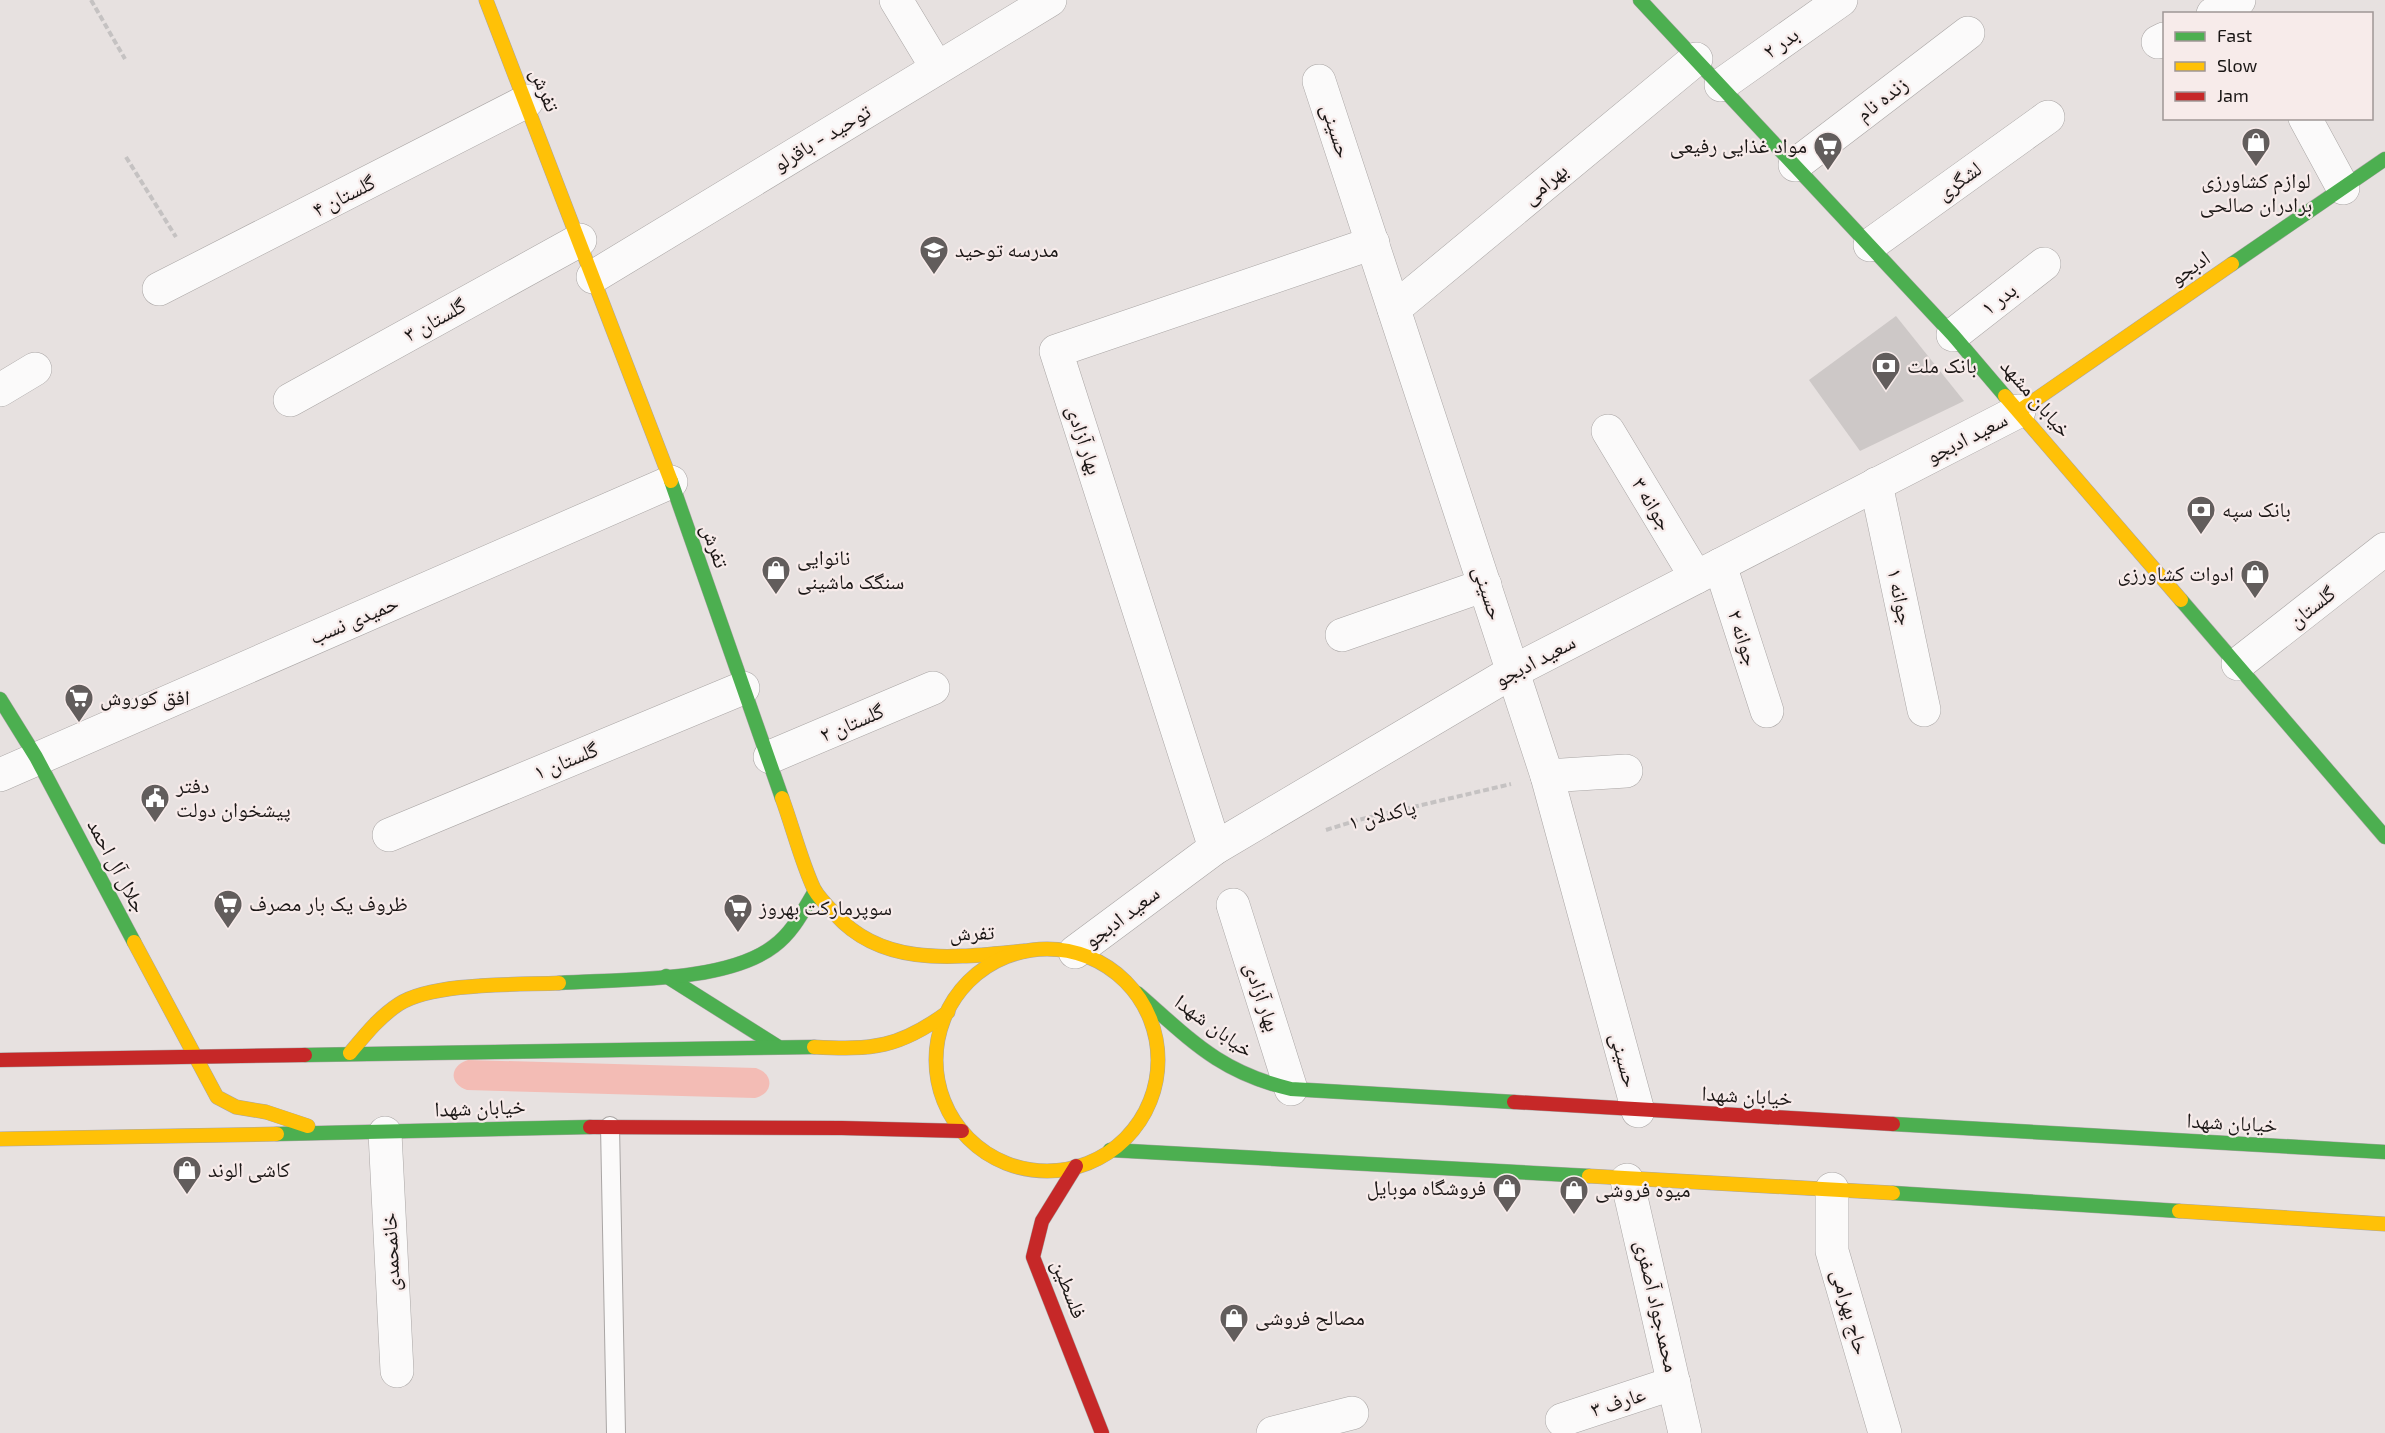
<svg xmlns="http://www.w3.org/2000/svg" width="2385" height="1433" font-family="'Exo 2','Noto Naskh Arabic',sans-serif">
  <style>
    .green { fill: #f3bcb5 }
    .building { fill: #cdc8c7 }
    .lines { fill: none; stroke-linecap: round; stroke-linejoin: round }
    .lane-casing { stroke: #a9a5a4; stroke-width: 20 }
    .street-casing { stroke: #a9a5a4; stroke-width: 34 }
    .fast-casing { stroke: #a9a5a4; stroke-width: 15 }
    .slow-casing { stroke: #a9a5a4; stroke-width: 15 }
    .jam-casing { stroke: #a9a5a4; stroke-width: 15 }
    .path { stroke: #c5c2c2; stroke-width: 4; stroke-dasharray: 6 3; stroke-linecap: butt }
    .lane { stroke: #fbfafa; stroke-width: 18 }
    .street { stroke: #fbfafa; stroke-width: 33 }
    .fast { stroke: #4caf50; stroke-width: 14 }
    .slow { stroke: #ffc107; stroke-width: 14 }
    .jam { stroke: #c62828; stroke-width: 14 }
    .labels { text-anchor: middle; stroke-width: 4.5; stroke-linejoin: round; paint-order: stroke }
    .street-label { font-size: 21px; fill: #1a1615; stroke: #f7ebea }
    .poi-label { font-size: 21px; fill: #1a1615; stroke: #f7ebea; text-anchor: start }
  </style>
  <rect width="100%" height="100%" fill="#e7e1e0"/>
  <path class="green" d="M468,1060l288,8c18,6 18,25 -1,30l-288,-8c-18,-6 -18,-24 1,-30z"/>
  <path class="building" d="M1896,316l68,85 -104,50 -51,-71z"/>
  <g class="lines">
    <g class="lane-casing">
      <path id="lane" d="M610,1126l6,307"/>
    </g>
    <g class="street-casing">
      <g id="street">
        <path d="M896,0l41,68"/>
        <path d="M2213,14l26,-14"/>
        <path d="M2158,42l6,-3"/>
        <path d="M1319,81l228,695 91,335"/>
        <path d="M1721,85l120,-85"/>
        <path d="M2305,118l38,70"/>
        <path d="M1795,165l173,-132"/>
        <path d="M1870,245l178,-128"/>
        <path d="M593,277l457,-277"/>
        <path d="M159,289l368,-188"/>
        <path d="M1394,309l302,-250"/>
        <path d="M1953,335l91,-71"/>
        <path d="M0,390l35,-21"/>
        <path d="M290,400l290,-160"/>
        <path d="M1608,431l88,146"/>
        <path d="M1876,484l48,226"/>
        <path d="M1720,565l47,146"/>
        <path d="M1342,635l143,-50"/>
        <path d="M2238,664l147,-115"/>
        <path d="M770,757l163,-69"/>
        <path d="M0,775l671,-293"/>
        <path d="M1547,776l79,-5"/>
        <path d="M389,835l354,-147"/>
        <path d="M1215,848l-159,-497 317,-108"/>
        <path d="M1233,905l58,184"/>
        <path d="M1075,952l140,-104 299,-177 505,-260"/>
        <path d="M385,1133l12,238"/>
        <path d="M1627,1180l58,253"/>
        <path d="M1832,1189v62l53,182"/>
        <path d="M1562,1420l112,-37"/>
        <path d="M1273,1433l79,-20"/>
      </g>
    </g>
    <g class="fast-casing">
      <g id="fast">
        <path d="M1640,0l313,335 52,61"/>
        <path d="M2232,264l153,-105"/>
        <path d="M671,481l111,317"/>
        <path d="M2181,600l204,237"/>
        <path d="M0,699l36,58 98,185"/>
        <path d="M666,976l111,70"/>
        <path d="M559,983c61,-4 167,0 215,-37 19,-14 29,-35 41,-55"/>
        <path d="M1137,993c54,47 82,79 154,96l223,13"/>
        <path d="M305,1055l509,-8"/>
        <path d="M1893,1124l492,28"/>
        <path d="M277,1134l313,-7"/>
        <path d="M1110,1150l479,26"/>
        <path d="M1893,1193l286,18"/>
      </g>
    </g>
    <g class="slow-casing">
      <g id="slow">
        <path d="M486,0l185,481"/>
        <path d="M2005,396l176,204"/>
        <path d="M2019,411l213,-147"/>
        <path d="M782,798c11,30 19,63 32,91 5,9 14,18 21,25 49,55 123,43 189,37"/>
        <path d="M134,942l83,155 19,10 30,5 42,14"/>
        <circle cx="1047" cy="1060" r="111"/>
        <path d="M814,1047c59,3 85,1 134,-35"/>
        <path d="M350,1053c15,-18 29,-36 49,-49 35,-22 118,-19 160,-21"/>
        <path d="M0,1139l277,-5"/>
        <path d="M1589,1176l304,17"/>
        <path d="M2179,1211l206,13"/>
      </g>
    </g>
    <g class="jam-casing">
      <g id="jam">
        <path d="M0,1060l305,-5"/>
        <path d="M1514,1102l379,22"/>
        <path d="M590,1127l252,1 120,3"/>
        <path d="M1076,1166l-34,55 -9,36 69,176"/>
      </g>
    </g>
    <g class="path">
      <path d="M91,0l34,59"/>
      <path d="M126,157l50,80"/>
      <path d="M1326,830l32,-10 153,-36"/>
    </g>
    <use href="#lane" class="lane"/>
    <use href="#street" class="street"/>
    <use href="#fast" class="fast"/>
    <use href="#slow" class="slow"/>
    <use href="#jam" class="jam"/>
  </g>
  <defs>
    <g id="shop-pin" transform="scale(1.5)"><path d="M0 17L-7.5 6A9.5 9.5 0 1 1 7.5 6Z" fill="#625d5c" stroke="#f7ebea"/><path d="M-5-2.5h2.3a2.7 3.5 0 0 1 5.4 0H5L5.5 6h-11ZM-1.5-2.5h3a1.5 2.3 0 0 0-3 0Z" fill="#fff"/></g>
    <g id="supermarket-pin" transform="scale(1.5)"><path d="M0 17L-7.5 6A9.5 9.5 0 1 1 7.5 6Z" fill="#625d5c" stroke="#f7ebea"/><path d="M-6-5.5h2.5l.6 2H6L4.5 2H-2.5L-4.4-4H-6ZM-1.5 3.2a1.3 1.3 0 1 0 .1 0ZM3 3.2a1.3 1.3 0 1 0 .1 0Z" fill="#fff"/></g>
    <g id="school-pin" transform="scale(1.5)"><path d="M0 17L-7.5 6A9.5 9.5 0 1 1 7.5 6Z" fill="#625d5c" stroke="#f7ebea"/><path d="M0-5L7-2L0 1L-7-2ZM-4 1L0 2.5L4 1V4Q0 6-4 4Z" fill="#fff"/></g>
    <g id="bank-pin" transform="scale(1.5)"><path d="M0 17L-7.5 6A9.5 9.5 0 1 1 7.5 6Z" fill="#625d5c" stroke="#f7ebea"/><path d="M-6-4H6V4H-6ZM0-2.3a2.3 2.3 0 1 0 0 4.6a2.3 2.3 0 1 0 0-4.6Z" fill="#fff"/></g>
    <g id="civic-pin" transform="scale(1.5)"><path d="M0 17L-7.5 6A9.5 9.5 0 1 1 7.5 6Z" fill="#625d5c" stroke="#f7ebea"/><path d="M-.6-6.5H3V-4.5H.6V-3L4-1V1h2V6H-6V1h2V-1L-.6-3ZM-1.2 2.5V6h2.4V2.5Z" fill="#fff"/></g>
  </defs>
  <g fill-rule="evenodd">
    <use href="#shop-pin" x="2256" y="142"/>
    <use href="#supermarket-pin" x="1828" y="146"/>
    <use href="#school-pin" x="934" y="250"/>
    <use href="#bank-pin" x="1886" y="366"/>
    <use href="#bank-pin" x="2201" y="510"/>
    <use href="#shop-pin" x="776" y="570"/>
    <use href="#shop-pin" x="2255" y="574"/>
    <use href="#supermarket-pin" x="79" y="698"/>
    <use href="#civic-pin" x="155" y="798"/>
    <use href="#supermarket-pin" x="228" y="904"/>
    <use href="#supermarket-pin" x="738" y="908"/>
    <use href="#shop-pin" x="187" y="1170"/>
    <use href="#shop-pin" x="1507" y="1188"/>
    <use href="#shop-pin" x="1574" y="1190"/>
    <use href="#shop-pin" x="1234" y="1318"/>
  </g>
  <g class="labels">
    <g class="street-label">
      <text transform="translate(1781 43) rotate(-35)" y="7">بدر ۲</text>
      <text transform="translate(545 90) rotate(68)" y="7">تفرش</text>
      <text transform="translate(1882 99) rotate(-37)" y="7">زنده نام</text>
      <text transform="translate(1336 131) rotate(72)" y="7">حسینی</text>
      <text transform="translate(822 138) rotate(-31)" y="7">توحید - باقرلو</text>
      <text transform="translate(1959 181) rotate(-36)" y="7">لشگری</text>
      <text transform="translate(1545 184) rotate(-40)" y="7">بهرامی</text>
      <text transform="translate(344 196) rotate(-27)" y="7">گلستان ۴</text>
      <text transform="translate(2190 268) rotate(-35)" y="7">ادبجو</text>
      <text transform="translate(1999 299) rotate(-38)" y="7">بدر ۱</text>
      <text transform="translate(435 320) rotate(-29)" y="7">گلستان ۳</text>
      <text transform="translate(2036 398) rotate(49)" y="7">خیابان مشهد</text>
      <text transform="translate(1967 438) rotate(-27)" y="7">سعید ادبجو</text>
      <text transform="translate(1084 440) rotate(72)" y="7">بهار آزادی</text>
      <text transform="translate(1652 504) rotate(59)" y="7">جوانه ۳</text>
      <text transform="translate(715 546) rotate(71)" y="7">تفرش</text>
      <text transform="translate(1488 593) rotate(72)" y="7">حسینی</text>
      <text transform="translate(1900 597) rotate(78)" y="7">جوانه ۱</text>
      <text transform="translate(2312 607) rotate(-38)" y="7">گلستان</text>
      <text transform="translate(354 620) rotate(-23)" y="7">حمیدی نسب</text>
      <text transform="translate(1743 638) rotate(72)" y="7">جوانه ۲</text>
      <text transform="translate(1535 661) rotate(-28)" y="7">سعید ادبجو</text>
      <text transform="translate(852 723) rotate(-23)" y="7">گلستان ۲</text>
      <text transform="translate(566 761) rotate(-22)" y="7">گلستان ۱</text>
      <text transform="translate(1382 815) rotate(-14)" y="7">پاکدلان ۱</text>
      <text transform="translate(117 866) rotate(62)" y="7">جلال آل احمد</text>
      <text transform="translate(1122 917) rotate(-37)" y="7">سعید ادبجو</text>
      <text transform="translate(972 933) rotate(-2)" y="7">تفرش</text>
      <text transform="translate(1262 997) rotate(72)" y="7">بهار آزادی</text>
      <text transform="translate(1214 1026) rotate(36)" y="7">خیابان شهدا</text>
      <text transform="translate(1624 1060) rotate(75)" y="7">حسینی</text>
      <text transform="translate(1747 1096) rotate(3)" y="7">خیابان شهدا</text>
      <text transform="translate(480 1108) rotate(-2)" y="7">خیابان شهدا</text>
      <text transform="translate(2232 1123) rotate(3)" y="7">خیابان شهدا</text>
      <text transform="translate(391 1252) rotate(-93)" y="7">خانمحمدی</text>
      <text transform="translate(1069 1289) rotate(69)" y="7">فلسطین</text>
      <text transform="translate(1657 1306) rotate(77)" y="7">محمدجواد آصفری</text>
      <text transform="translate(1850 1312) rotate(74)" y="7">حاج بهرامی</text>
      <text transform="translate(1618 1402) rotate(-18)" y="7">عارف ۳</text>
    </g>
    <g class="poi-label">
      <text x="1807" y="153" text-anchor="end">مواد غذایی رفیعی</text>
      <text x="2256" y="188" text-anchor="middle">لوازم کشاورزی<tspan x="2256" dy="24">برادران صالحی</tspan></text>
      <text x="955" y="257">مدرسه توحید</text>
      <text x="1907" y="373">بانک ملت</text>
      <text x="2222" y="517">بانک سپه</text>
      <text x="797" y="565">نانوایی<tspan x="797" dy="24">سنگک ماشینی</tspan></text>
      <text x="2234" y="581" text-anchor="end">ادوات کشاورزی</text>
      <text x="100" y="705">افق کوروش</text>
      <text x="176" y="793">دفتر<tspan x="176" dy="24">پیشخوان دولت</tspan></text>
      <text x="249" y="911">ظروف یک بار مصرف</text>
      <text x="759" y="915">سوپرمارکت بهروز</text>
      <text x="208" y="1177">کاشی الوند</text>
      <text x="1486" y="1195" text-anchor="end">فروشگاه موبایل</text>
      <text x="1595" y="1197">میوه فروشی</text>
      <text x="1255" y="1325">مصالح فروشی</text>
    </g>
  </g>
  <rect x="2163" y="12" width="210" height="108" fill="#f7ebea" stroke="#9f9695" stroke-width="1.5"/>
  <rect x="2175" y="32" width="30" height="9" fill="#4caf50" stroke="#9f9695" stroke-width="1.5"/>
  <text x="2217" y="42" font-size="18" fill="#1a1615">Fast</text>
  <rect x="2175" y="62" width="30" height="9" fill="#ffc107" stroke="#9f9695" stroke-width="1.5"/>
  <text x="2217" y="72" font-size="18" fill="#1a1615">Slow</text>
  <rect x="2175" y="92" width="30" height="9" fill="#c62828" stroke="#9f9695" stroke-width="1.5"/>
  <text x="2217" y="102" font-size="18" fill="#1a1615">Jam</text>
</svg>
